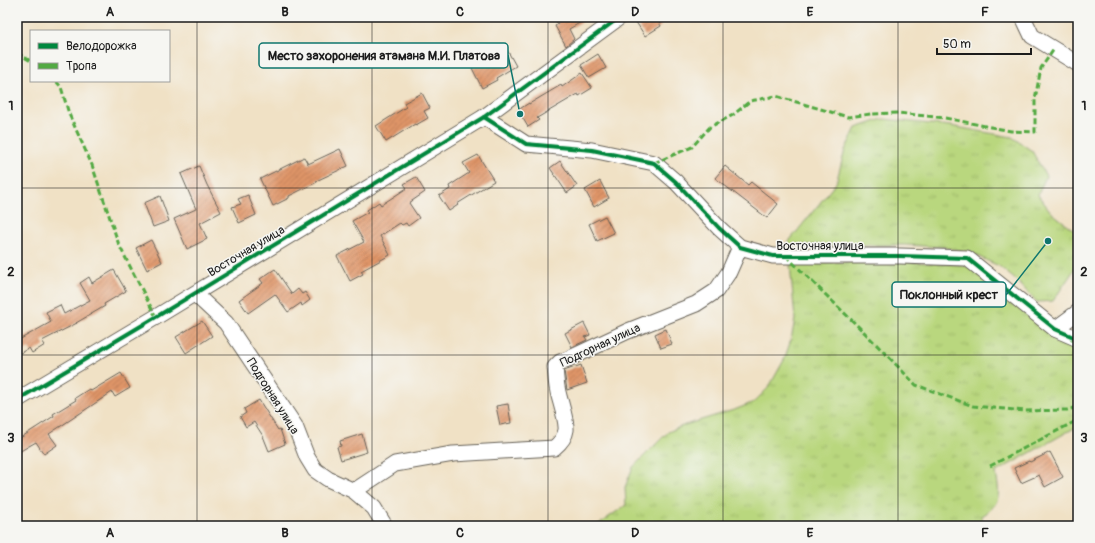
<svg xmlns="http://www.w3.org/2000/svg" width="1095" height="543" font-family="Pangolin,sans-serif">
  <style>
    .grass { fill: url(#grass-tufts); stroke: #6a7a4d }
    .building { fill: url(#building-hatch) }
    .lines { fill: none; stroke-linecap: round; stroke-linejoin: round }
    .minor-casing { stroke: #666157; stroke-width: 17 }
    .minor { stroke: #fff; stroke-width: 15 }
    .quiet { stroke: #52a943; stroke-width: 3; stroke-dasharray: 6 3; stroke-linecap: butt }
    .cycleway-casing { stroke: #f6f6f2; stroke-width: 6 }
    .cycleway { stroke: #00873e; stroke-width: 4 }
    .grid { fill: none; stroke: #1c1c1c; stroke-width: 1; stroke-opacity: 0.55 }
    .labels { text-anchor: middle; stroke-width: 3; stroke-linejoin: round; paint-order: stroke }
    .street-label { font-size: 12px; fill: #1c1c1c; stroke: #f6f6f2 }
    .leader { fill: none; stroke: #0f766e; stroke-width: 1.5 }
    .callout-dot { fill: #0f766e; stroke: #f6f6f2; stroke-width: 1.5 }
    .callout { fill: #f6f6f2; stroke: #0f766e; stroke-width: 1.5 }
    .callout-label { font-size: 13px; text-anchor: middle; font-weight: bold; fill: #1c1c1c }
    .neatline { fill: none; stroke: #1c1c1c; stroke-width: 1.5 }
    .grid-label { font-size: 13px; text-anchor: middle; font-weight: bold; fill: #1c1c1c }
  </style>
  <defs>
    <pattern id="grass-tufts" width="24" height="20" patternUnits="userSpaceOnUse"><rect width="24" height="20" fill="#b9d77e"/><path d="M3 7l-1-3M5 7V3M7 7l1-3M15 17l-1-3M17 17v-4M19 17l1-3" fill="none" stroke="#9eb86c"/></pattern>
    <pattern id="building-hatch" width="6" height="6" patternUnits="userSpaceOnUse"><rect width="6" height="6" fill="#df9467"/><path d="M-1 1l2-2M0 6l6-6M5 7l2-2" fill="none" stroke="#b47854"/></pattern>
  </defs>
  <rect width="100%" height="100%" fill="#f6f6f2"/>
  <filter id="ink" filterUnits="userSpaceOnUse"><feTurbulence type="fractalNoise" baseFrequency=".025" numOctaves="2"/><feDisplacementMap in="SourceGraphic" scale="8" xChannelSelector="R" yChannelSelector="G"/><feConvolveMatrix kernelMatrix="1 2 1 2 8 2 1 2 1" color-interpolation-filters="sRGB"/></filter>
  <filter id="wash" filterUnits="userSpaceOnUse"><feTurbulence type="fractalNoise" baseFrequency=".012" numOctaves="4" result="noise"/><feDisplacementMap in="SourceGraphic" scale="16" xChannelSelector="R" yChannelSelector="G"/><feGaussianBlur stdDeviation="0.9" result="paint"/><feColorMatrix in="noise" values="0 0 0 0 0 0 0 0 0 0 0 0 0 0 0 0 0 1.4 0 .05"/><feComposite in="paint" operator="in"/></filter>
  <g filter="url(#wash)">
    <rect width="100%" height="100%" fill="#f0e1c5"/>
    <g class="grass">
      <path d="M883,119l67,7 62,11 20,14 14,25 -8,19 13,17 25,20 2,14 -4,24 -21,31 -16,1 -19,-20 -19,-16 -33,-15 -25,-4 -36,-2h-119l50,-62 9,-33 11,-22z"/>
      <path d="M843,262h68l51,3 14,4 102,76v81l-82,46c3,21 7,31 -14,44v10h-386l30,-21 -1,-18 8,-20 35,-35 17,-7 52,-16 17,-7 15,-15 15,-27 7,-20 4,-21 -5,-55z"/>
    </g>
    <g id="blocks">
      <g class="building">
        <path d="M564,17h26l-21,12 5,10 -8,7 -11,-20 3,-2 -2,-3z"/>
        <path d="M644,17h12l5,9 -16,10 -9,-14z"/>
        <path d="M506,48l10,18 -20,12 1,2 -15,8 -10,-20 21,-11 -1,-1z"/>
        <path d="M598,54l8,14 -17,10 -8,-13z"/>
        <path d="M582,73l10,15 -13,8 -1,-2 -41,24 2,2 -11,7 -10,-17 11,-7v1l32,-19 1,2z"/>
        <path d="M422,93l8,15 -6,3 4,7 -12,7 -1,-1 -29,18 -10,-16 30,-19 -2,-4z"/>
        <path d="M340,149l8,17 -32,15 1,1 -28,14v2l-16,8 -13,-27 44,-22 4,7z"/>
        <path d="M478,155l16,26 -37,23 1,1 -9,6 -10,-15 11,-7 -1,-3 20,-13 -6,-10z"/>
        <path d="M560,161l17,25 -10,7 -17,-25z"/>
        <path d="M199,166l8,19 14,27 -21,11 7,16 -20,10 -13,-30 22,-10 -15,-35z"/>
        <path d="M725,166l23,19 3,-3 27,22 -11,14 -52,-40z"/>
        <path d="M416,177l9,15 -16,11 10,15 -11,8 -2,-3 -4,2 -2,-2 -20,13 10,19 -29,16 2,3 -13,7 -13,-25 27,-14 -12,-21 16,-9 -1,-2 12,-8 2,3 26,-17 -3,-4z"/>
        <path d="M600,181l9,17 -15,9 -9,-17z"/>
        <path d="M248,195l8,20 -17,8 -7,-16 9,-3 -3,-5z"/>
        <path d="M160,196l9,25 -16,6 -9,-24z"/>
        <path d="M605,216l9,17 -17,8 -8,-17z"/>
        <path d="M151,240l11,22 -15,8 -11,-22z"/>
        <path d="M275,269l17,25 6,-5 4,5 3,-2 5,8 -8,6 -1,-3 -13,9 -13,-18 -27,19 -9,-13 24,-17 -3,-4z"/>
        <path d="M114,270l12,21 -22,13 1,2 -29,17h1l-35,18 3,4 -13,8 -3,-5 -12,7v-14l34,-19 -5,-10 14,-7 4,9 26,-14 -10,-17 9,-6 3,6z"/>
        <path d="M202,321l10,15 -26,17 -10,-16z"/>
        <path d="M584,323l6,12 -5,2 2,3 -15,7 -7,-14z"/>
        <path d="M666,329l6,15 -11,4 -6,-14z"/>
        <path d="M581,365l6,18 -20,7 -3,-19z"/>
        <path d="M121,373l9,15 -15,9 -3,-5 -63,42 8,11 -13,9 -8,-12 -19,11v-13l37,-24 -1,-2 23,-14 -1,-2 14,-9 2,2z"/>
        <path d="M259,400l19,30 2,-1 5,15 -16,7 -6,-15 -9,-14 -8,5 -6,-10 6,-4 -2,-4z"/>
        <path d="M508,404l3,19 -11,2 -4,-19z"/>
        <path d="M362,434l5,18 -26,8 -4,-13 4,-1 -1,-5z"/>
        <path d="M1050,452l13,25 -18,10 -6,-12 -18,8 -7,-15 15,-7 1,1z"/>
      </g>
    </g>
  </g>
  <g filter="url(#ink)">
    <use href="#blocks" fill-opacity="0" stroke="#666157" stroke-width="1"/>
    <g class="lines">
      <g class="minor-casing">
        <g id="minor">
          <path d="M1023,17l9,19 46,28"/>
          <path d="M484,117l42,27 66,6 62,13 22,19 43,46 21,19 33,9h127l67,2 88,71 23,10"/>
          <path d="M195,294l31,29 69,103 12,31 8,13 13,9 26,12 20,17 11,18"/>
          <path d="M1055,329l23,-17"/>
          <path d="M17,400l139,-83 328,-200 136,-100"/>
          <path d="M354,491l41,-27 58,-10 101,-6c6,-5 11,-10 12,-18 1,-8 -5,-26 -7,-34 -3,-10 -3,-19 -4,-29l5,-5 8,-3 60,-28 68,-27 20,-13 13,-19 11,-25"/>
        </g>
      </g>
      <use href="#minor" class="minor"/>
      <g class="quiet">
        <path d="M17,53l14,8"/>
        <path d="M56,81l5,6 8,27 23,51 27,80 37,72"/>
        <path d="M654,163l38,-16 18,-20 23,-12 17,-14 26,-5 72,21 23,-3 27,-1 47,5 66,13 24,1v-33l6,-31 13,-19"/>
        <path d="M786,256l82,80 48,49 57,21 52,5 42,-1 11,-3"/>
        <path d="M1070,336l8,13"/>
        <path d="M990,466l86,-45 2,-5"/>
      </g>
      <g class="cycleway-casing">
        <g id="cycleway">
          <path d="M484,117l42,27 66,6 62,13 22,19 43,46 21,19 33,9h127l67,2 88,71 23,10"/>
          <path d="M17,400l139,-83 328,-200 136,-100"/>
        </g>
      </g>
      <use href="#cycleway" class="cycleway"/>
    </g>
  </g>
  <path class="grid" d="M197,17v509M372,17v509M548,17v509M723,17v509M898,17v509M17,188h1061M17,355h1061"/>
  <g class="labels">
    <g class="street-label">
      <text x="820" y="250">Восточная улица</text>
      <text transform="translate(246 251) rotate(-31)" y="4">Восточная улица</text>
      <text transform="translate(600 345) rotate(-25)" y="4">Подгорная улица</text>
      <text transform="translate(273 396) rotate(58)" y="4">Подгорная улица</text>
    </g>
  </g>
  <path class="leader" d="M520 114L508 55M1048 241L1006 295"/>
  <g class="callout-dot">
    <circle cx="520" cy="114" r="4"/>
    <circle cx="1048" cy="241" r="4"/>
  </g>
  <g class="callout">
    <rect x="259" y="43" width="249" height="25" rx="4"/>
    <rect x="892" y="282" width="114" height="25" rx="4"/>
  </g>
  <g class="callout-label">
    <text x="384" y="60">Место захоронения атамана М.И. Платова</text>
    <text x="949" y="299">Поклонный крест</text>
  </g>
  <rect width="1095" height="543" fill="none" stroke="#f6f6f2" stroke-width="44"/>
  <rect x="30" y="30" width="140" height="52" fill="#f6f6f2" stroke="#9f9f9c"/>
  <rect x="38" y="43" width="20" height="6" fill="#00873e" stroke="#9f9f9c"/>
  <text x="66" y="50" font-size="12" fill="#1c1c1c">Велодорожка</text>
  <rect x="38" y="63" width="20" height="6" fill="#52a943" stroke="#9f9f9c"/>
  <text x="66" y="70" font-size="12" fill="#1c1c1c">Тропа</text>
  <path d="M937 48v6h94v-6" fill="none" stroke="#1c1c1c" stroke-width="2"/>
  <text x="943" y="48" font-size="12" fill="#1c1c1c" stroke="#f6f6f2" stroke-width="3" paint-order="stroke">50 m</text>
  <rect x="22" y="22" width="1051" height="499" class="neatline"/>
  <g class="grid-label">
    <text x="110" y="16">A</text>
    <text x="285" y="16">B</text>
    <text x="460" y="16">C</text>
    <text x="635" y="16">D</text>
    <text x="810" y="16">E</text>
    <text x="985" y="16">F</text>
    <text x="11" y="110">1</text>
    <text x="1084" y="110">1</text>
    <text x="11" y="276">2</text>
    <text x="1084" y="276">2</text>
    <text x="11" y="442">3</text>
    <text x="1084" y="442">3</text>
    <text x="110" y="537">A</text>
    <text x="285" y="537">B</text>
    <text x="460" y="537">C</text>
    <text x="635" y="537">D</text>
    <text x="810" y="537">E</text>
    <text x="985" y="537">F</text>
  </g>
</svg>
